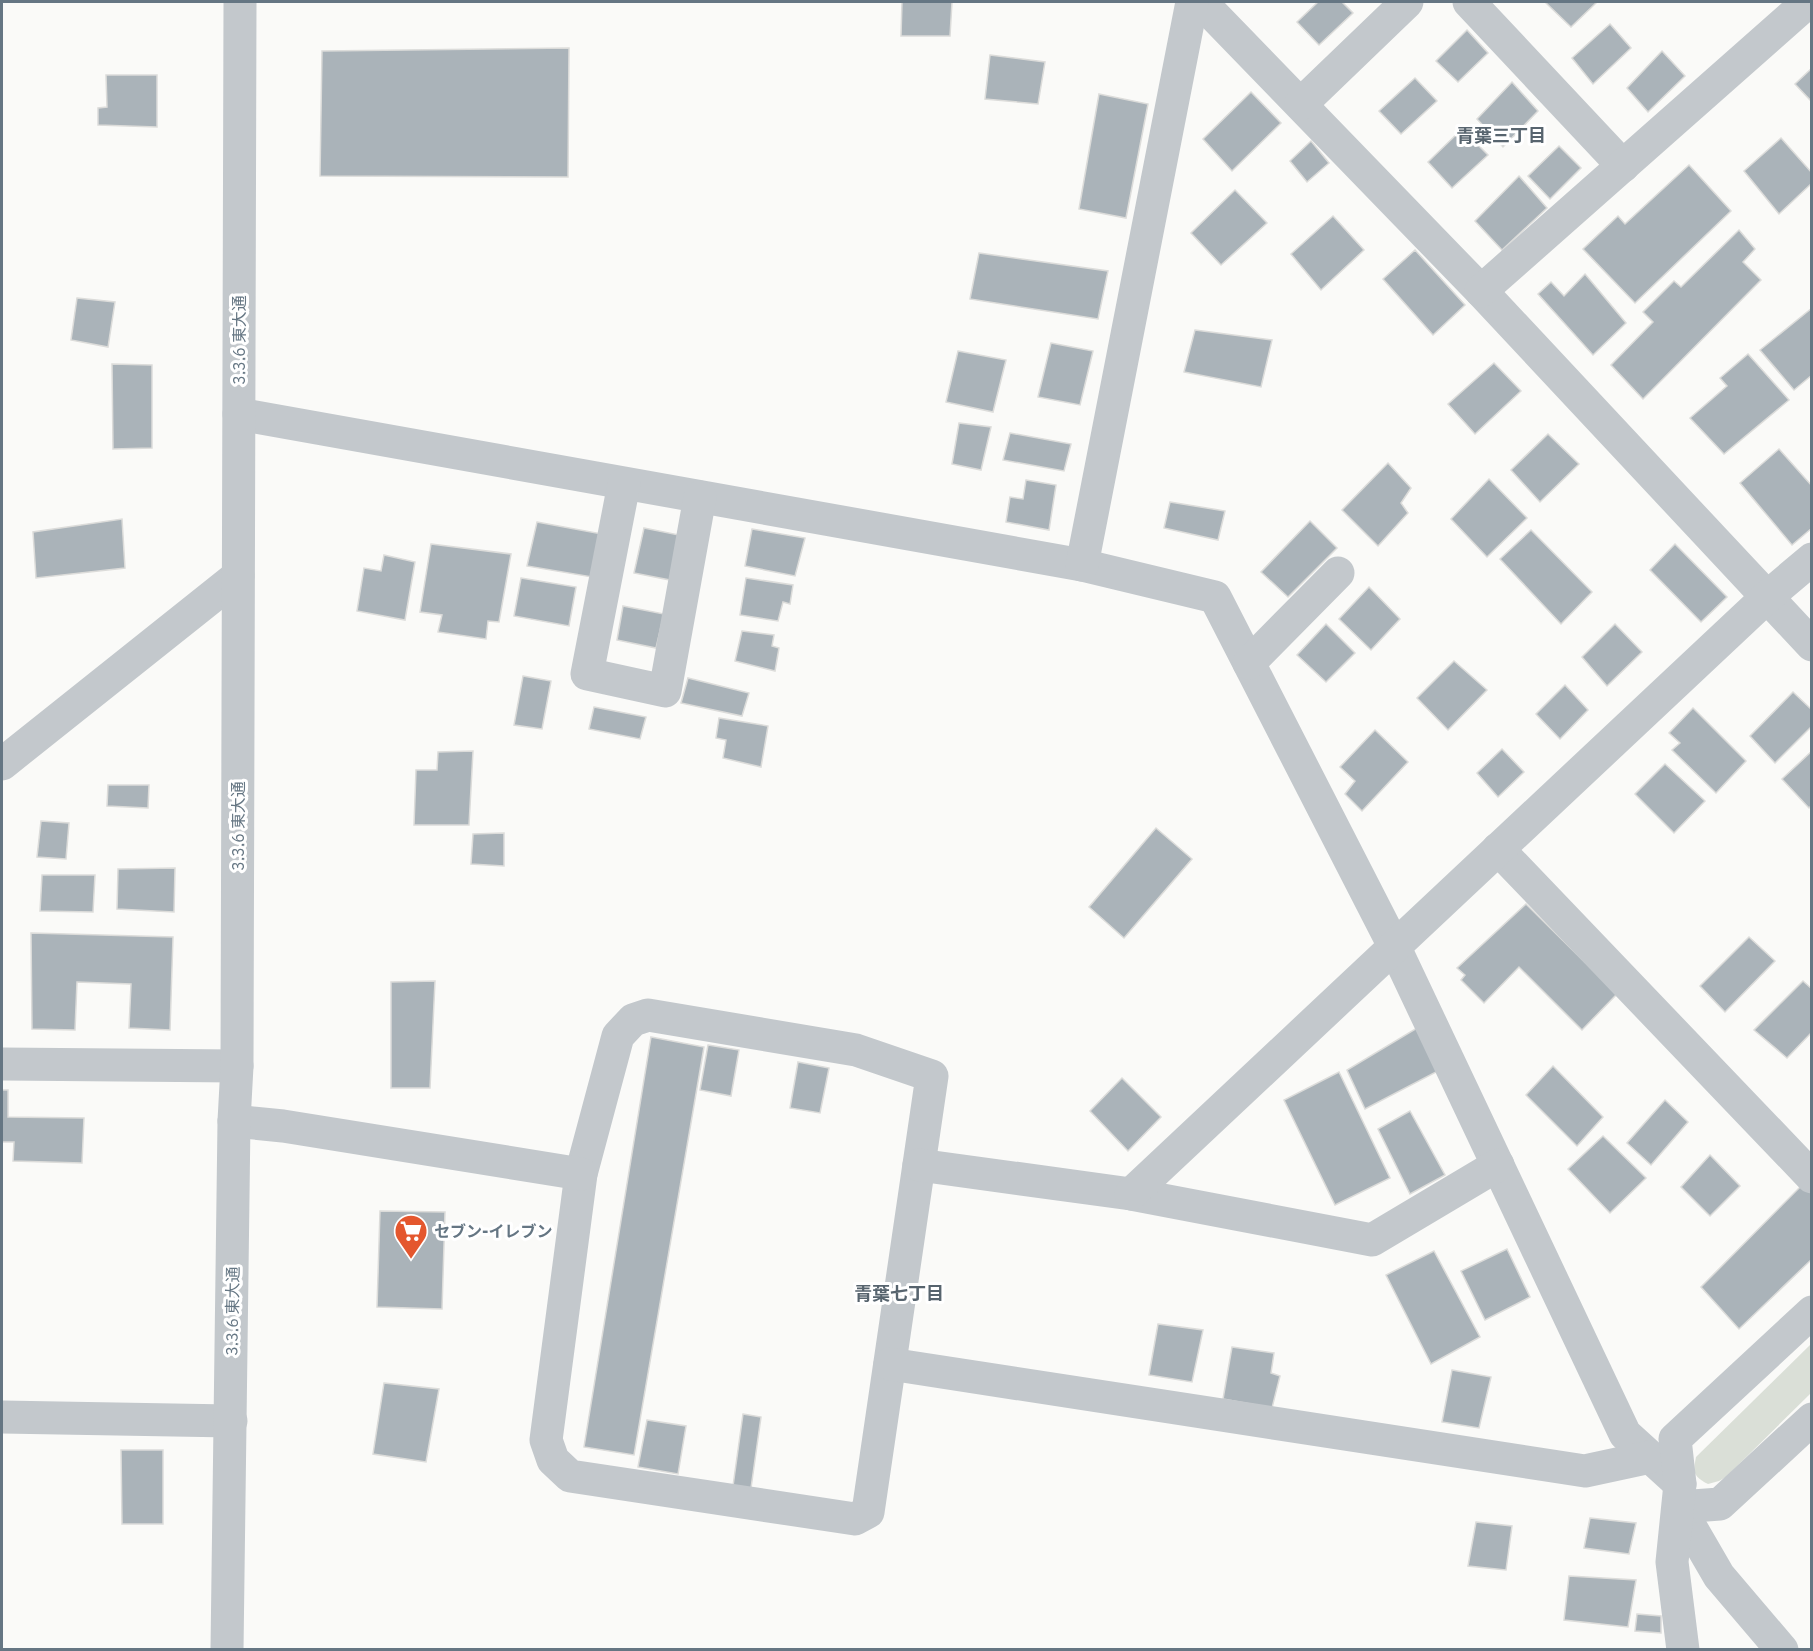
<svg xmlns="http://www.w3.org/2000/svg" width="1813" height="1651" font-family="'IBM Plex Sans','Noto Sans JP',sans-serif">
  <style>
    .green { fill: #dadfd7 }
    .building { fill: #aab3b9; stroke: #dcdcda; stroke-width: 1.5 }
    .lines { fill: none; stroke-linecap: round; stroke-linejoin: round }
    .minor { stroke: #c3c8cc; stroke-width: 33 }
    .labels { text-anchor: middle; stroke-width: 6; stroke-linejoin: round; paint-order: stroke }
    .street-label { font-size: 16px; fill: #657683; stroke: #fff }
    .poi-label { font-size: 16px; font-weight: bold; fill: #657683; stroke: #fff; text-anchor: start }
    .neighbourhood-label { font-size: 18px; font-weight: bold; fill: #57646e; stroke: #fff }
  </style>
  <rect width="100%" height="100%" fill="#fafaf8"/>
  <path class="green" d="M1811,1344v49l-85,84 -7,4 -11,3c-15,-8 -15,-11 -12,-27z"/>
  <g class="building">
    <path d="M902,2h50l-2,34h-49z"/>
    <path d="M1318,2h24l11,11 -34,32 -22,-23z"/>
    <path d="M1545,2h52l-26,25z"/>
    <path d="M1610,24l21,24 -38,36 -21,-26z"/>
    <path d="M1467,30l21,23 -30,29 -22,-21z"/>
    <path d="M569,48l-1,129 -248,-1 2,-125z"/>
    <path d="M1662,51l23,25 -37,36 -21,-24z"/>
    <path d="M990,55l55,7 -7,42 -53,-5z"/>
    <path d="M1812,68v34l-17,-18z"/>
    <path d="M106,75h51v52l-59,-2v-17l9,-1z"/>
    <path d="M1415,78l22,23 -36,33 -22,-23z"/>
    <path d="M1512,82l26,29 -35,36 -26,-28z"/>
    <path d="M1251,92l30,31 -49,48 -29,-32z"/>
    <path d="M1099,94l49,10 -22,114 -47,-9z"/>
    <path d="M1462,129l26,26 -36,33 -24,-26z"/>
    <path d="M1781,138l31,35v10l-33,31 -35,-43z"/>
    <path d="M1311,141l18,22 -22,19 -17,-21z"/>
    <path d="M1559,146l22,22 -31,31 -22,-23z"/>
    <path d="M1689,165l42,46 -96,92 -52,-54 35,-33 7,8z"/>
    <path d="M1519,176l28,32 -45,42 -27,-29z"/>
    <path d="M1235,190l32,33 -46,42 -30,-32z"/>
    <path d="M1333,216l31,34 -43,40 -30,-36z"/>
    <path d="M1739,230l16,19 -12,13 18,18 -118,119 -32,-34 42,-43 -10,-10 31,-31 7,6z"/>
    <path d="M1415,250l50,55 -32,30 -50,-56z"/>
    <path d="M979,253l129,18 -10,48 -128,-20z"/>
    <path d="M1585,274l41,49 -33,32 -55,-61 13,-12 13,14z"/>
    <path d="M77,298l38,4 -7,45 -37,-7z"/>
    <path d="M1812,308v67l-18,15 -34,-40z"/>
    <path d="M1195,330l77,10 -11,47 -77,-15z"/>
    <path d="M1051,343l42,8 -13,54 -42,-8z"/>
    <path d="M958,351l48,9 -13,52 -47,-10z"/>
    <path d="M1748,354l41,46 -65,54 -34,-36 37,-32 -7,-8z"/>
    <path d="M1494,363l27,28 -46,43 -27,-30z"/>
    <path d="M112,364l40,1v83l-39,1z"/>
    <path d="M959,423l32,4 -10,43 -29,-6z"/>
    <path d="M1010,433l61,11 -7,27 -61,-11z"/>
    <path d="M1548,434l31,30 -39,38 -29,-32z"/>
    <path d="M1779,449l33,37v42l-20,17 -52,-62z"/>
    <path d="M1388,463l23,25 -10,15 7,10 -30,33 -36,-36z"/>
    <path d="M1489,479l38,39 -40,39 -36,-38z"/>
    <path d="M1026,480l30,5 -7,45 -43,-8 4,-25 13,2z"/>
    <path d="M1170,502l55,9 -7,29 -54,-12z"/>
    <path d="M122,519l3,49 -89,10 -3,-46z"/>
    <path d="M1310,521l27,27 -49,49 -27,-25z"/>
    <path d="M537,522l65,12 -10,43 -65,-11z"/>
    <path d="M644,528l35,7 -9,45 -36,-7z"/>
    <path d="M752,529l53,9 -10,38 -50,-10z"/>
    <path d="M1531,530l61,62 -31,32 -61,-65z"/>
    <path d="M431,544l80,10 -12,68 -11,-1 -2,18 -48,-7 4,-17 -22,-3z"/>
    <path d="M1675,544l52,53 -26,25 -51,-52z"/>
    <path d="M384,555l31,7 -10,58 -48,-9 7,-43 17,3z"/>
    <path d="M521,578l55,9 -7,39 -55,-10z"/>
    <path d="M746,578l47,7 -3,19 -7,-2 -5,19 -38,-6z"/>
    <path d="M1369,587l31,32 -29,31 -32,-31z"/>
    <path d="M623,606l41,8 -8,34 -39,-8z"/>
    <path d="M1326,624l29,29 -29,29 -29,-27z"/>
    <path d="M1615,624l27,28 -35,34 -25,-29z"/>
    <path d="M742,631l32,4 -2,11 7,2 -4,23 -40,-10z"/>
    <path d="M1454,661l33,29 -39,40 -31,-32z"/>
    <path d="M523,676l28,5 -9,48 -28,-4z"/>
    <path d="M688,678l61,15 -7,23 -61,-13z"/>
    <path d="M1565,685l23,25 -28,29 -24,-25z"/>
    <path d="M1793,692l19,18v16l-37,37 -25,-27z"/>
    <path d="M594,707l52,10 -6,22 -51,-10z"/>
    <path d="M1693,708l53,53 -30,32 -44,-43 8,-7 -11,-10z"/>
    <path d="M719,718l49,8 -7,41 -38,-9 3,-18 -10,-2z"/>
    <path d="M1375,730l33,32 -46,49 -17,-17 10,-13 -15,-14z"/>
    <path d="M1502,749l22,23 -26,25 -21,-24z"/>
    <path d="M473,751l-4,74h-55l2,-55h21l1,-18z"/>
    <path d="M1812,751v54l-3,3 -27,-29z"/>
    <path d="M1665,764l40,37 -31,32 -39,-39z"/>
    <path d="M108,785h41l-1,23 -41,-2z"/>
    <path d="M41,821l28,2 -3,36 -29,-2z"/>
    <path d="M1156,828l36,31 -68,79 -35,-31z"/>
    <path d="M504,833v33l-33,-2 2,-30z"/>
    <path d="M175,868l-1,44 -57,-3 1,-40z"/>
    <path d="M42,875h53l-2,37 -53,-1z"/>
    <path d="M1526,904l91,90 -35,36 -63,-63 -35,36 -23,-23 4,-5 -8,-7z"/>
    <path d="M31,933l142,4 -3,93 -41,-2 2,-44 -54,-2 -2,48 -43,-1z"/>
    <path d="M1749,937l26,24 -50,51 -25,-26z"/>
    <path d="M435,981l-5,107h-39v-106z"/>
    <path d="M1803,981l9,8v43l-25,26 -33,-28z"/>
    <path d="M1417,1028l21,43 -73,38 -18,-39z"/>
    <path d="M651,1037l53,10 -70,408 -50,-8z"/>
    <path d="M708,1045l31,5 -8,46 -31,-6z"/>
    <path d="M798,1062l31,6 -9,45 -30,-5z"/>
    <path d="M1553,1066l50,51 -26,29 -51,-51z"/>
    <path d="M1339,1072l51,106 -55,27 -51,-105z"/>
    <path d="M1122,1078l39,39 -33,34 -38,-40z"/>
    <path d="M2,1090h6v27l76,1 -2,45 -69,-2 1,-19h-12z"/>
    <path d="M1665,1100l23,22 -37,43 -24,-22z"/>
    <path d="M1410,1111l35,64 -35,19 -32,-65z"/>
    <path d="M1603,1136l43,42 -36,35 -42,-44z"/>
    <path d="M1710,1155l30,31 -30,30 -29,-29z"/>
    <path d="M1804,1183l8,9v67l-73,70 -38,-42z"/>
    <path d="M380,1211l65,1 -3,97 -65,-2z"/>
    <path d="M1507,1249l23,48 -45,23 -24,-49z"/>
    <path d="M1434,1251l46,86 -49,27 -45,-89z"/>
    <path d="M1158,1324l45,6 -11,52 -43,-7z"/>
    <path d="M1232,1347l42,6 -3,20 9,3 -8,32 -49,-9z"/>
    <path d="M1452,1370l39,7 -12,51 -37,-6z"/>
    <path d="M384,1383l55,6 -13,73 -53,-8z"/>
    <path d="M743,1414l18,3 -10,71 -18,-2z"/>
    <path d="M647,1420l39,6 -8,48 -40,-7z"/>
    <path d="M121,1450h42v74h-41z"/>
    <path d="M1590,1518l46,5 -7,31 -45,-6z"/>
    <path d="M1476,1522l36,4 -6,44 -38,-4z"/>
    <path d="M1569,1576l67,4 -8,47 -64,-7z"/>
    <path d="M1637,1614l24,2v17l-26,-2z"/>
  </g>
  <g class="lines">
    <g class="minor">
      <path d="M1201,2l280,289 331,354"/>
      <path d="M1469,2l154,164"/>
      <path d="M1301,104l106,-102"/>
      <path d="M1481,291l327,-289"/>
      <path d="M239,414l843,151 133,32 179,349 231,488 55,50"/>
      <path d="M624,484l-37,190 78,17 35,-194"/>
      <path d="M1082,565l110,-563"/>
      <path d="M1249,663l89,-90"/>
      <path d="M2,764l236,-188"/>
      <path d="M1498,849l314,328"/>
      <path d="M648,1015l208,35 76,26 -64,436 -13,7 -285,-43 -17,-16 -7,-20 35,-266 37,-138 15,-16z"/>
      <path d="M2,1064l235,2"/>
      <path d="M234,1121l49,5 298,48"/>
      <path d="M919,1165l212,29 241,46 126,-75"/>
      <path d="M1131,1194l636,-597 45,-38"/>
      <path d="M890,1364l695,107 65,-14"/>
      <path d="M2,1417l229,4"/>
      <path d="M1679,1507l40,69 63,74"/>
      <path d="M1679,1507l41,-3 92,-85"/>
      <path d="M227,1650l7,-529 3,-55 3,-1064"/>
      <path d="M1683,1650l-11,-88 8,-78 -5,-45 137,-127"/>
    </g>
  </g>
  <defs>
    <g id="supermarket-pin" transform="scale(1.725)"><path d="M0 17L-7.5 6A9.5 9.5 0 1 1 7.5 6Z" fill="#e4572e" stroke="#fff"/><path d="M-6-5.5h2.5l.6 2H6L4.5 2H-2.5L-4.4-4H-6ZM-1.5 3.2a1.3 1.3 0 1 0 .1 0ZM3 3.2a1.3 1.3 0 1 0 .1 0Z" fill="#fff"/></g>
  </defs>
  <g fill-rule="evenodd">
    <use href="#supermarket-pin" x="411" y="1231"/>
  </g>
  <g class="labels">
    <g class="street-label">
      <text transform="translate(239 340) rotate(-90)" y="6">3.3.6 東大通</text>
      <text transform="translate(238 826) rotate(-90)" y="6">3.3.6 東大通</text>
      <text transform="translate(232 1311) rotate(-89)" y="6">3.3.6 東大通</text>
    </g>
    <g class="poi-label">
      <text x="434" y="1237">セブン-イレブン</text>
    </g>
    <g class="neighbourhood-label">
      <text x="1501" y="142">青葉三丁目</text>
      <text x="899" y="1300">青葉七丁目</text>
    </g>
  </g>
  <rect width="1813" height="1651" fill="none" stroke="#657683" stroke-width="6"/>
</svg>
